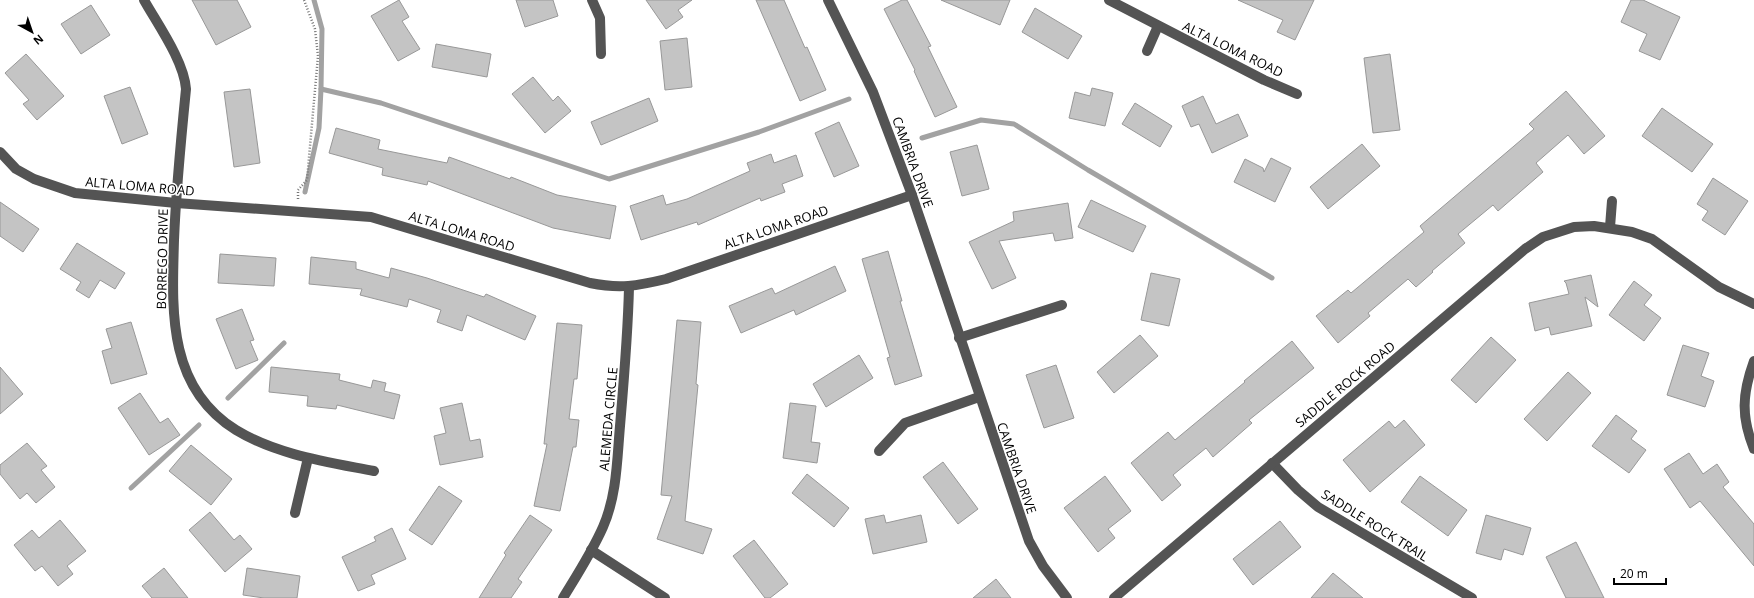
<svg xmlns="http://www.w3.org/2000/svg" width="1754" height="598" font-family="'Open Sans',sans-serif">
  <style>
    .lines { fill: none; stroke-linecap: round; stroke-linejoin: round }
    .stream { stroke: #a2a2a2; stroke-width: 5 }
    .building { fill: #c4c4c4; stroke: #989898 }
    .path { stroke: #767676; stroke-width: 2.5; stroke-dasharray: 1 2; stroke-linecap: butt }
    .minor { stroke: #545454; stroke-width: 10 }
    .labels { text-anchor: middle; stroke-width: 3; stroke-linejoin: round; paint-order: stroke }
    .street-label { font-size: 13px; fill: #000; stroke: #fff }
  </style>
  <rect width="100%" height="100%" fill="#fff"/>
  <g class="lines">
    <g class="stream">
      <path d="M321,89l60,14 228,76 150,-47 90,-33"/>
      <path d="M922,138l59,-18 33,4 74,46 184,108"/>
      <path d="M305,192l14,-64 2,-39 1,-60 -8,-29"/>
      <path d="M228,398l56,-55"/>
      <path d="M131,488l68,-63"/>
    </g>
  </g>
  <g class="building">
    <path d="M192,0h45l14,27 -35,18z"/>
    <path d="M399,0l10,17 -7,4 18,28 -22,12 -27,-45z"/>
    <path d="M516,0h37l5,16 -33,11z"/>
    <path d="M646,0h46l-14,10 5,7 -17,12z"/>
    <path d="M756,0h28l21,48 2,-1 19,43 -26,11z"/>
    <path d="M902,0h5l24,46 -3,1 29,60 -22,10 -21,-46 1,-1 -31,-61z"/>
    <path d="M941,0h69l-10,25z"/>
    <path d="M1238,0h76l-19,40 -18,-8 6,-12z"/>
    <path d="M1631,0h12l37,17 -20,43 -21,-9 8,-17 -26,-12z"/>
    <path d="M91,5l19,30 -29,19 -20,-30z"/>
    <path d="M1035,8l47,28 -14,23 -46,-27z"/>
    <path d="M687,38l5,49 -27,3 -5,-49z"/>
    <path d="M436,44l55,10 -4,23 -55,-10z"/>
    <path d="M26,54l38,42 -27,24 -14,-16 6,-4 -24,-27z"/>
    <path d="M1390,54l10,76 -27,3 -9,-75z"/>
    <path d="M533,77l20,24 5,-5 13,15 -26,22 -33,-39z"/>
    <path d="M130,87l18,47 -26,10 -18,-48z"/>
    <path d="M1092,88l21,5 -8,33 -36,-8 6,-26 15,4z"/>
    <path d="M250,89l10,74 -26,4 -10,-75z"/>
    <path d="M1566,91l39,45 -21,18 -16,-19 -32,28 7,9 -45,39 -5,-6 -35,29 7,9 -33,28 1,1 -17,15 -8,-8 -40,34 2,3 -32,27 -22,-27 32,-26 3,3 73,-61 -4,-6 114,-97 -5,-5z"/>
    <path d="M1203,96l13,28 22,-10 10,22 -36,17 -13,-29 -8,3 -9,-21z"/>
    <path d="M649,98l9,23 -57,24 -10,-23z"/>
    <path d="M1135,103l37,23 -12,21 -38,-23z"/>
    <path d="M1662,108l51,36 -21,28 -50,-36z"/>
    <path d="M839,122l20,44 -25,11 -19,-44z"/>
    <path d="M336,128l44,12 -2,9 69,14 2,-6 61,22 1,-2 46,18 59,11 -6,33 -57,-11 -125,-47 -1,4 -45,-10 1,-7 -54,-15z"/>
    <path d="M1362,144l18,22 -52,43 -18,-22z"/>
    <path d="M977,145l12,44 -27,7 -12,-44z"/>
    <path d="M771,154l3,9 22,-8 7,21 -21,8 3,8 -24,9 -1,-3 -62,27 -1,-3 -56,18 -11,-34 33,-11 3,10 21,-6 63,-28 -3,-8z"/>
    <path d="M1271,158l20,10 -16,34 -41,-20 11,-23 18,9 1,4z"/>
    <path d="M1713,178l35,23 -23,34 -23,-15 6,-9 -11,-7z"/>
    <path d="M1091,200l55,26 -13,26 -55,-25z"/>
    <path d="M0,202l39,27 -16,23 -23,-16z"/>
    <path d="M1068,203l5,35 -18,3 -2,-8 -54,8 17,37 -24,11 -23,-47 45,-21 -1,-9z"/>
    <path d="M77,243l48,30 -10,16 -15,-9 -11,18 -13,-8 5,-8 -21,-13z"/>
    <path d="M888,251l14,50h-2l22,75 -27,9 -8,-27 3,-1 -28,-98z"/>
    <path d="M220,254l56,4 -2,28 -56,-3z"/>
    <path d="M311,257l45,5v7l33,9 2,-10 36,10 57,19 2,-3 50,22 -11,24 -58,-25 -5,16 -25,-9 4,-12 -32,-11 -2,8 -47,-12 2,-6 -53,-5z"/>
    <path d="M835,266l11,25 -50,24 -2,-5 -53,23 -12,-27 43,-18 3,6z"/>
    <path d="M1151,273l29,6 -11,47 -28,-6z"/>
    <path d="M1591,275l7,32 -13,-10 7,29 -41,9 -2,-8 -14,4 -6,-28 40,-9 -3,-11 -2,-2z"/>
    <path d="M1634,281l18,14 -8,10 17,13 -17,23 -35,-26z"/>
    <path d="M242,309l12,31 -4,1 8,19 -22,9 -20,-50z"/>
    <path d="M677,320l24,2 -5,62 2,1 -13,136 27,8 -9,25 -46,-15 15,-43 -11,-1z"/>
    <path d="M131,322l16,52 -36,10 -9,-33 10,-3 -6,-19z"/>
    <path d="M557,323l25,2 -5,54h-3l-5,40 10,1 -3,27h-3l-13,64 -26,-5 13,-62h-3z"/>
    <path d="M1140,335l18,21 -44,37 -17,-21z"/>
    <path d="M1491,337l25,23 -40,43 -25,-23z"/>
    <path d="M1292,341l22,27 -65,52 3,3 -39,34 -7,-9 -33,27 8,10 -19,16 -31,-38 37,-31 7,8 70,-58 -1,-1z"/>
    <path d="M1683,345l26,8 -8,23 13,5 -9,26 -38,-12z"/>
    <path d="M859,355l14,23 -47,29 -13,-23z"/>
    <path d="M1056,365l18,53 -30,10 -18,-53z"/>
    <path d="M0,367l23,27 -23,20z"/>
    <path d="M271,367l69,7 -1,6 32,8 2,-8 13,3 -2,8 16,4 -6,24 -57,-14 -1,4 -29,-3 1,-10 -39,-4z"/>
    <path d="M1568,372l23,21 -44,48 -23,-22z"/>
    <path d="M140,393l20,30 8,-5 12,17 -31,20 -31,-47z"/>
    <path d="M462,403l8,38 10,-2 3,18 -43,8 -6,-29 12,-3 -6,-25z"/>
    <path d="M790,403l26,3 -5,36 9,1 -3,20 -34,-5z"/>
    <path d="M1616,415l21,16 -6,8 15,11 -17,23 -37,-27z"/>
    <path d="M1404,420l21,25 -55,47 -27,-32 46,-39 6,7z"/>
    <path d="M27,443l20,23 -6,4 14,17 -19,16 -9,-10 -7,6 -20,-25v-9z"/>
    <path d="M191,445l41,34 -21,26 -42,-34z"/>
    <path d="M1689,453l14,21 14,-10 12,18 -6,5 31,37v42l-54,-65 -10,7 -26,-39z"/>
    <path d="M943,462l35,47 -20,15 -35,-47z"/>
    <path d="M807,474l42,34 -15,19 -42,-34z"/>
    <path d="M1105,476l26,35 -23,18 7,9 -17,14 -34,-44z"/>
    <path d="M1420,476l47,34 -19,26 -47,-34z"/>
    <path d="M439,486l23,15 -30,44 -23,-15z"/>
    <path d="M210,512l24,28 6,-5 12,14 -27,23 -36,-42z"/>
    <path d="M530,515l22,15 -34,49 4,3 -11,16h-32l27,-43 -2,-2z"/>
    <path d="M884,515l2,8 35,-8 6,27 -54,12 -8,-35z"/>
    <path d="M1486,515l45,13 -8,27 -19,-6 -3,11 -25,-7z"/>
    <path d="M60,520l26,31 -19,15 6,8 -15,12 -16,-20 -7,5 -21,-26 18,-15 7,8z"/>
    <path d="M1280,521l21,26 -48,38 -20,-26z"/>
    <path d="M392,528l14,31 -35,16 4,9 -17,7 -16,-34 34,-16 -2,-4z"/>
    <path d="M754,540l34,44 -18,14h-5l-32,-42z"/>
    <path d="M1576,542l28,56h-38l-20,-41z"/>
    <path d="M164,568l24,30h-36l-10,-12z"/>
    <path d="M247,568l53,8 -3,22h-33l-21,-3z"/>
    <path d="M1333,573l30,25h-52z"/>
    <path d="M996,579l15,19h-38z"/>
  </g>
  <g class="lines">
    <path class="path" d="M298,199v-9l9,-10 11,-124 -3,-27 -11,-29"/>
    <g class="minor">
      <path d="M144,0c14,25 40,61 42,89 -5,50 -10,100 -12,151 -2,70 -7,147 62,190 41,25 92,32 138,41"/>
      <path d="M592,0l8,18 1,36"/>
      <path d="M828,0l45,92 39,103 117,346 14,25 24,32"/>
      <path d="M1109,0l155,80 33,14"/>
      <path d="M1147,51l11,-25"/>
      <path d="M0,152l16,17 18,10 41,14 101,10 195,14 219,66c30,6 47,3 76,-4l246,-84"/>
      <path d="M1610,227l2,-26"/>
      <path d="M959,338l103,-33"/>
      <path d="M1754,361c-12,33 -13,56 0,88"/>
      <path d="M879,451l26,-28 74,-26"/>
      <path d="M1272,463l26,27 20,17 154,91"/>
      <path d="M295,513l13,-55"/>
      <path d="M591,550l74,48"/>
      <path d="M563,598c14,-23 29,-46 40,-71 14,-32 14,-67 17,-101 4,-47 8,-93 9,-139"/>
      <path d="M1114,598l411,-349 18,-12 31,-10 20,-1 38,6 20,7 67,48 35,17"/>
    </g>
  </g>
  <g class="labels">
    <g class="street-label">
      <text transform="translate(1233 49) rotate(26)" y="5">ALTA LOMA ROAD</text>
      <text transform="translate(913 162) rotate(70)" y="5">CAMBRIA DRIVE</text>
      <text transform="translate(140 186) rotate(5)" y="5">ALTA LOMA ROAD</text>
      <text transform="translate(776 227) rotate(-19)" y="5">ALTA LOMA ROAD</text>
      <text transform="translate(462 231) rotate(17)" y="5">ALTA LOMA ROAD</text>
      <text transform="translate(162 259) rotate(-89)" y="5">BORREGO DRIVE</text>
      <text transform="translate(1345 384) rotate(-40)" y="5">SADDLE ROCK ROAD</text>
      <text transform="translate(608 419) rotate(-85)" y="5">ALEMEDA CIRCLE</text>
      <text transform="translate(1017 468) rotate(71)" y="5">CAMBRIA DRIVE</text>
      <text transform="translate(1375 525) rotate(32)" y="5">SADDLE ROCK TRAIL</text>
    </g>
  </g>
  <g transform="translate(32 32) rotate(140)" stroke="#ffffff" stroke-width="3" paint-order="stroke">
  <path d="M0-3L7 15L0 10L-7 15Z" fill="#000000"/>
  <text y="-6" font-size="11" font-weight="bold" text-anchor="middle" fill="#000000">N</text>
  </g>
  <path d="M1614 578v6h52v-6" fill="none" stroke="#000000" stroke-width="2"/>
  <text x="1620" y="578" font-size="12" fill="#000000" stroke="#ffffff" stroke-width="3" paint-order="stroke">20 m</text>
</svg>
